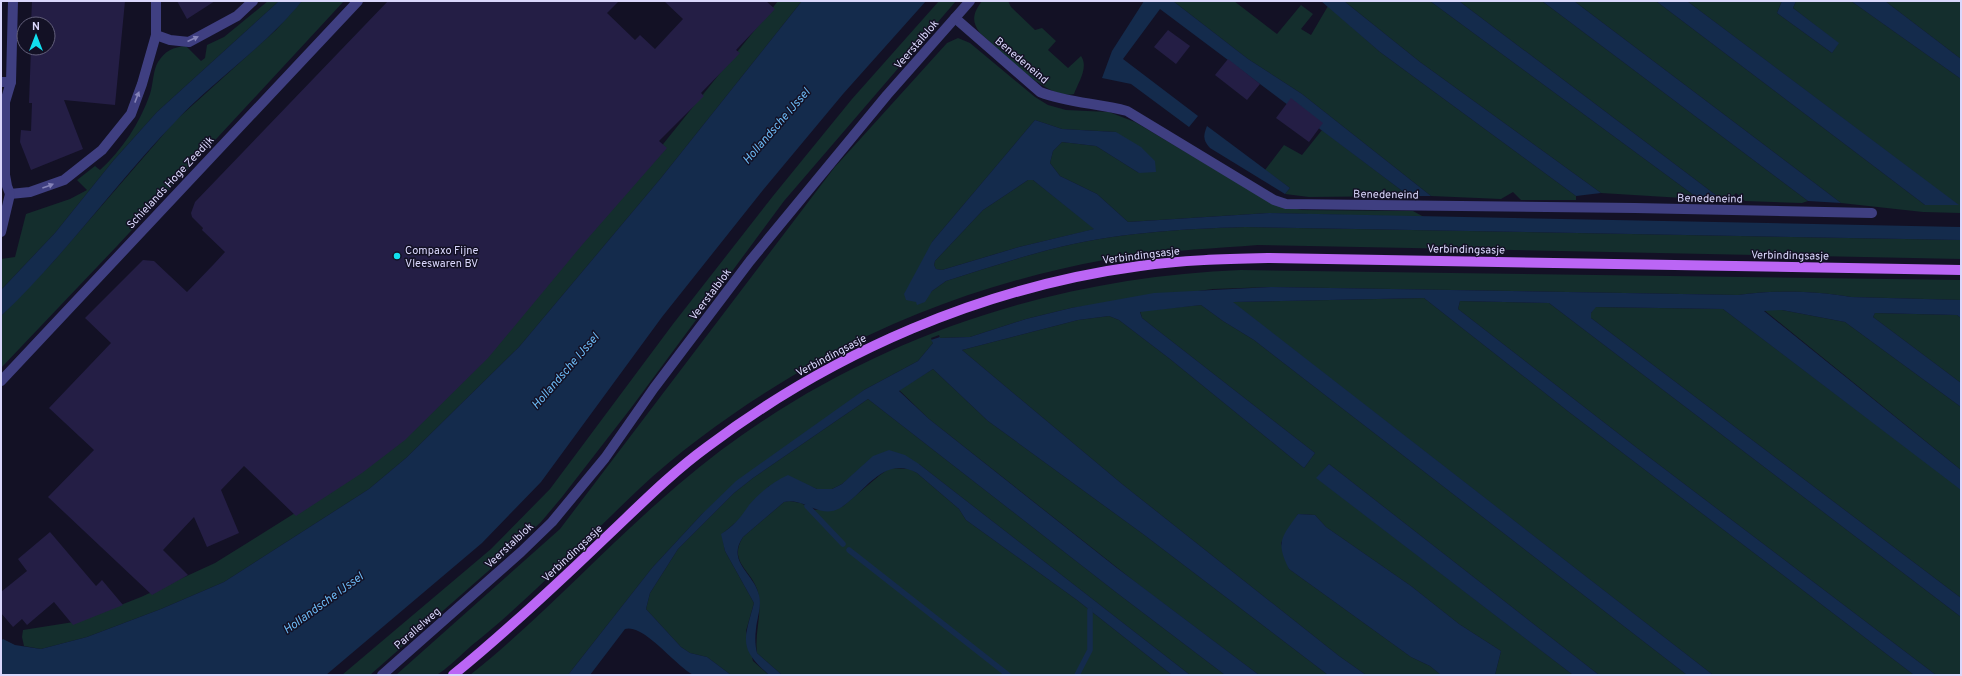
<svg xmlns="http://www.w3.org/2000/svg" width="1962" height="676" font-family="Overpass,sans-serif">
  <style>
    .green { fill: #142e2d }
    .water { fill: #142b4c; fill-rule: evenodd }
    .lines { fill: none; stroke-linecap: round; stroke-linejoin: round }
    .stream { stroke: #142b4c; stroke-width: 5.5 }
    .building { fill: #241e45 }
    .minor { stroke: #3f3f81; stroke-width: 10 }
    .major { stroke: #bb66f5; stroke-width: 10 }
    .oneway { fill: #8583b8 }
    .poi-dot { fill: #11e0ef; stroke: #131125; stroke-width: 1.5 }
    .labels { text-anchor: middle; stroke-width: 3; stroke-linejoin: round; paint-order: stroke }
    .street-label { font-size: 11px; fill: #dad7fc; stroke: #131125 }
    .poi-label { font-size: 11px; fill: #dad7fc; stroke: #131125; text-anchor: start }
    .water-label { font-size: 12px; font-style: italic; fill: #6cbaf5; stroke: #131125 }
  </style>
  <rect width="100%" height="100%" fill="#131125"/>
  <g class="green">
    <path d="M268,1h11l-122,111 -44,49 -58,72 -54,57v-31l14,-2 11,-43 44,-15 17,-9 -10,-10 18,-14 5,4c22,-20 40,-47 50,-76 3,-9 3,-24 8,-32 7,-11 15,-15 28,-16l15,15 4,-3 2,-13 17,-8z"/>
    <path d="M302,1h42l-227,245 -116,122v-52l52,-54 122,-141 101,-91z"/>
    <path d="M778,1h24l-141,177 -142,169 -113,111 -37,31 -145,93 -63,27 -74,28 -46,12 -17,-3 -2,-9 1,-7 57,-9 61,-24 74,-34 80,-50 332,-324z"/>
    <path d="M939,1h17l-172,200 -153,207 -69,89 -21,25 -38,36 -133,117h-28l149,-126 59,-60 123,-165 100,-128 79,-97z"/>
    <path d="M982,1h26l3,6 24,23 7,-2 14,13 -8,9 20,18 13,-12c8,11 -3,27 -7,38 -26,8 -75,-45 -94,-61 -9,-12 -7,-20 2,-32z"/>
    <path d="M1173,1h61l43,33 24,-29 12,9 -12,15 10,6 17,-29 52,46 196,144v4h-55l-8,-8 -12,7 -70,-3 -129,-102 -54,-35z"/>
    <path d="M1344,1h86l269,198 -98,-6 -181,-131z"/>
    <path d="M1459,1h83l266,200 -6,2 -57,-2 -9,-8 -6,6h-9z"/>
    <path d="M1574,1h82l269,204h33l-271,-204h95l-5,12 55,40 6,-10 -45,-35 3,-7h55l110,78v134l-38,-1 -82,-9z"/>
    <path d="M1885,1h76v58z"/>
    <path d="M958,38l12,5 65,54 13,8 18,5 43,2 26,10 138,82 29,6 111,1 11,6 -155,-4 -141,9 -31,-28 -37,-18 -10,-13 3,-12 9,-9 34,4 43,27 -23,-41 -54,-3 -27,-9 -103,122 -8,58 8,-9 14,-10c34,-11 68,-22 102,-31 64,-17 131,-21 197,-23l716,13v19l-703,-14c-51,4 -103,6 -154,15 -98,18 -194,51 -282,99 -62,34 -131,81 -183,130 -56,53 -108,109 -168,157 -8,7 -27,26 -35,29 -8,1 -31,0 -40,0l164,-146 274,-361 113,-125z"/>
    <path d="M1322,130l87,66 -100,1 -24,-3 5,-6 -25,-18 19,-25 18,10z"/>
    <path d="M1028,180h5l62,49 -76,18 -77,23 -6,-1 -2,-4 1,-4 48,-51z"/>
    <path d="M1241,270l720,10v20l-110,-3c-35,-6 -78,-7 -113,-2l-467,-8 -58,2 -142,19 -45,11 -56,18 -30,1 -1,-3 -8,3 2,5 -15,18 -54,29 -162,124 -50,54 -84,107h-98c74,-59 137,-130 209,-191 157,-134 356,-206 562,-214z"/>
    <path d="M1424,298l145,114 345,263h-201l-481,-373z"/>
    <path d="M1460,301l89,2 412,314v58h-25l-299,-227 -179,-139z"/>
    <path d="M1201,305l22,16 31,19 433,335h-88l-270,-211 -12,14 256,197h-78l6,-24 -42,-27 -48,-38 -85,-59 -11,-12 -17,-1 -17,29 8,26 122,88 19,9 11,9h-75l-27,-19 -217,-172 -160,-134 116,-30 31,-4 10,4 51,39 134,109 11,-15 -173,-135 -2,-7z"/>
    <path d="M1595,307l128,2 238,180v109l-370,-280v-5z"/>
    <path d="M1764,310h18l63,12 116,85v63z"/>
    <path d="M1875,313l82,2 4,3v65l-88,-66z"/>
    <path d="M933,369l55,52 155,113 185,141h-69l-120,-90 -210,-166 -30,-29z"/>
    <path d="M868,399l249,194 108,82h-35l-271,-211 -61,7 -16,13 -10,5h-15l-12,-5 -36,2 -19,19 -9,13 -19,16 3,17 29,52 -8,28 7,30 16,14h-38l-24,-18 -17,-4 -9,-6 -35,-38 4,-16 28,-44 56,-56 19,-15z"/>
    <path d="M890,468l20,1 7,4 42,36 7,11 111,80 95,75h-390l-25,-22c-3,-21 7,-43 0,-64 -7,-20 -29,-28 -14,-52l41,-35 5,-1 12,2 12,7 29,-3 38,-32z"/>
  </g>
  <g class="water">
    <path d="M279,1h23c-37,46 -87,78 -127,121 -60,62 -111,135 -174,194v-26l54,-57 58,-72 44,-49z"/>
    <path d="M802,1h124l-83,93 -80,96 -101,127 -121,165 -59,61 -156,132h-325v-34l2,-2 12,6 26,4 46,-12 74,-28 63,-27 145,-93 37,-31 113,-111 142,-169z"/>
    <path d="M1144,1h29l75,58 54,35 129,102h-22l-249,-187 -37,50 75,57 -9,11 -58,-43 -29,-6 10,-27z"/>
    <path d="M1321,1h23l76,61 181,131 -25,3 -196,-144z"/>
    <path d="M1430,1h29l262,198h-22z"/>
    <path d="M1542,1h32l267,202 -33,-2z"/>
    <path d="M1656,1h31l272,204h-34z"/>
    <path d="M1782,1h14l-3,7 46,35 -7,10 -55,-40z"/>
    <path d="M1851,1h34l76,58v20z"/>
    <path d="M1035,120l27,9 54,3 25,15 14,14 1,11 -17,1 -43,-27 -34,-4 -9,9 -3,12 10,13 37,18 31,28 141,-9 692,14v13l-716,-13c-66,2 -133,6 -197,23 -34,9 -68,20 -102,31l-14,10 -7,11 -8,3 -1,-3 -10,-2 -2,-6 28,-52zM1028,180h5l61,49 -75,18 -77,23 -6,-1 -2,-4 1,-4 48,-51z"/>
    <path d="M1207,126l83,62 -5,6 -75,-46c-7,-8 -7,-12 -3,-22z"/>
    <path d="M1271,287l467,8c36,-5 78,-4 113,2l110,3v18l-4,-3 -82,-2 -2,4 88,66v24l-116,-85 -63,-12 -18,1 197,159v20l-238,-181 -127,-2 -5,6v5l370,280v19l-412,-314 -89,-2 -2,8 179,139 299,227h-22l-345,-263 -145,-114 -191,4 480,373h-26l-433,-335 -31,-19 -22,-16 -61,7 2,6 173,135 -11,15 -134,-109 -51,-39 -10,-4 -31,4 -116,30 160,134 217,172 27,19h-38l-185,-141 -155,-113 -55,-52 -34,22 30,28 188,149 142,107h-34l-108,-82 -249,-194 -115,79 -19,15 -56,56 -28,44 -4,16 35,38 9,6 17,4 24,18c-9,0 -31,1 -37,0 -17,-7 -50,-52 -69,-46l-35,46h-22l84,-107 50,-54 34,-33 128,-91 54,-29 15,-18 -2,-3 9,-3v1l30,-1 56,-18 45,-11 83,-15z"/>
    <path d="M889,450l16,5 14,9 271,211h-18l-95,-75 -111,-80 -7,-11 -42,-36c-33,-18 -51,18 -75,34 -22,14 -37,-10 -58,-5l-41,35c-17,25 11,36 16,58 3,11 -2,23 -3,34 -1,8 -1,16 1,24l25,22h-13c-31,-27 -25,-35 -15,-72l-29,-52 -4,-17c13,-8 20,-17 28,-29 10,-12 25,-24 39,-30l29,14h15l10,-5 31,-28z"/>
    <path d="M1329,464l270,211h-26l-257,-197z"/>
    <path d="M1298,514l17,1 11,12 85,59 48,38 42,27 -6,24h-54l-11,-9 -19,-9 -122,-88c-14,-28 -7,-32 9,-55z"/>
  </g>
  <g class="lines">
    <g class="stream">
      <path d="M807,506l36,38"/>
      <path d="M849,550l159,125"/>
      <path d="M1077,675l13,-25v-40"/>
    </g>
  </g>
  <g class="building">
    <path d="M32,1h93l-10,104 -51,-5 19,49 -52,21 -11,-28 1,-12 10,1 1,-28h-3l2,-55h17v-24h-17z"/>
    <path d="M177,1h38l-28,18z"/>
    <path d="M388,1h231l-12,12 28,27 5,-5 15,14 28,-30 -19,-18h102l9,8 -39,41 4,3 -39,40 3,3 -45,45 8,7 -85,97 -94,113 -83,82 -43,33 -66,43 -52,-50 -23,24 18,43 -32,14 -13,-30 -31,33 25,25 -36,20 -104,-98 46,-47 -45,-42 62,-65 -26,-25 58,-58 11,1 33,31 27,-28 11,-12 -23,-22 1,-2 -11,-11 -1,-4 4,-11z"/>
    <path d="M1168,30l22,16 -14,18 -22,-17z"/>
    <path d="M1228,59l32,25 -13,16 -32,-25z"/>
    <path d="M1291,98l32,25 -14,19 -33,-24z"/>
    <path d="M50,532l46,54 6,-6 21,25 -50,20 -19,-23 -27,23 -5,-6 -9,8 -12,-14v-21l26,-21 -9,-12z"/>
  </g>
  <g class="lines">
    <g class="minor">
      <path d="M955,18l85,74c27,11 58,11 87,19l147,89 12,4 349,4 237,5"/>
      <path d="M156,35l14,5 19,2 48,-26 16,-15"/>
      <path d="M1,82h10"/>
      <path d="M10,194l20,-2 34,-12 38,-30 29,-36 11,-30 14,-49v-34"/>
      <path d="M10,194l-3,-8 -2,-11v-73l6,-20 2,-81"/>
      <path d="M1,232l9,-38"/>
      <path d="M1,381l357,-380"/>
      <path d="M382,675l139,-123 31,-30 53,-64 49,-70 96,-127 137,-166 83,-94"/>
    </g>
    <path class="major" d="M453,675c53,-43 102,-89 151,-136 34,-32 66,-65 103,-92 126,-95 276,-160 433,-181 42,-6 85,-7 128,-8l693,12"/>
  </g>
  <defs><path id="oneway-solid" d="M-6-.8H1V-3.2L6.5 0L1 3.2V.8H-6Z"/></defs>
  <g class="oneway">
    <use href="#oneway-solid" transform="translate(193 39) rotate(-24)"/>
    <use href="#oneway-solid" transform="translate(137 97) rotate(-69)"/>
    <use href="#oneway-solid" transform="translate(48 186) rotate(-20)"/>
  </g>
  <circle class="poi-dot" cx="397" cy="256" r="4"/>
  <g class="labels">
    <g class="street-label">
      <text transform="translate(916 44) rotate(-49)" y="4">Veerstalblok</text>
      <text transform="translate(1022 60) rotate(40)" y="4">Benedeneind</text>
      <text transform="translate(170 182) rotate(-47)" y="4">Schielands Hoge Zeedijk</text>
      <text transform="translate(1386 194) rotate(1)" y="4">Benedeneind</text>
      <text transform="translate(1710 198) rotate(1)" y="4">Benedeneind</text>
      <text transform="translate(1466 249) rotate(1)" y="4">Verbindingsasje</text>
      <text transform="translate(1141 255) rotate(-7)" y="4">Verbindingsasje</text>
      <text transform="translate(1790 255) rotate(1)" y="4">Verbindingsasje</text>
      <text transform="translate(710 294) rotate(-53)" y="4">Veerstalblok</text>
      <text transform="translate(831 355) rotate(-28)" y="4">Verbindingsasje</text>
      <text transform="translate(509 545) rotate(-43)" y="4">Veerstalblok</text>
      <text transform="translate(572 553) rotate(-43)" y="4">Verbindingsasje</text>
      <text transform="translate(417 628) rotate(-41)" y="4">Parallelweg</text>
    </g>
    <g class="poi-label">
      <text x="405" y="254">Compaxo Fijne<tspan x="405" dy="13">Vleeswaren BV</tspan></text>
    </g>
    <g class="water-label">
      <text transform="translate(776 126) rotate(-49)" y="4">Hollandsche IJssel</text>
      <text transform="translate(565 371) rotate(-49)" y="4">Hollandsche IJssel</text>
      <text transform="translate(323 603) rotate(-36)" y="4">Hollandsche IJssel</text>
    </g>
  </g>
  <rect width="1962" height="676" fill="none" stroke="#dad7fc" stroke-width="4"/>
  <g transform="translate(36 36)"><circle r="19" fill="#131125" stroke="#63607b"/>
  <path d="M0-3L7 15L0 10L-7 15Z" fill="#11e0ef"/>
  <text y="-6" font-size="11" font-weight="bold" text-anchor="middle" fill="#dad7fc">N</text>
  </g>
</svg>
